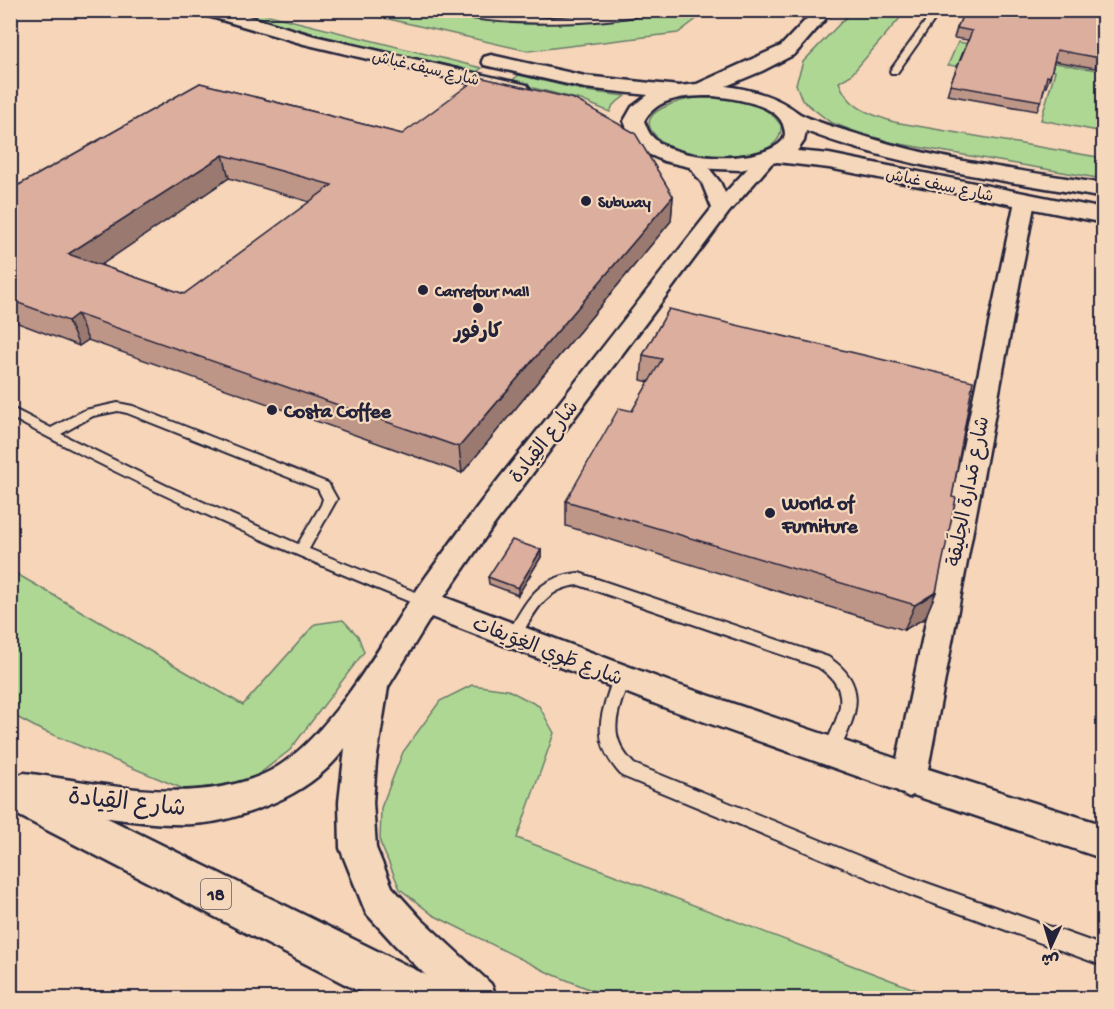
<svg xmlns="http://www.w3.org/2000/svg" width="1114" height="1009" font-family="'Gochi Hand','Playpen Sans Arabic',sans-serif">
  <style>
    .green { fill: #afd794; stroke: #687c68; stroke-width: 1.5 }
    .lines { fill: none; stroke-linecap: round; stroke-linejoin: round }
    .service-casing { stroke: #22223b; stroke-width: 4 }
    .minor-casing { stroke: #22223b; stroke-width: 5 }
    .tertiary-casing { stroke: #22223b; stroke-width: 5 }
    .primary-casing { stroke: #22223b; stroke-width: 5 }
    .service { fill: #f5d8bb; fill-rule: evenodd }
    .minor { fill: #f5d8bb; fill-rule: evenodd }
    .tertiary { fill: #f5d8bb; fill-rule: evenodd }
    .primary { fill: #f5d8bb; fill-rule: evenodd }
    .wall { fill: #bd9688; stroke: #22223b; stroke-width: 1.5; fill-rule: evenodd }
    .shaded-wall { fill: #9a7a6f; stroke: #22223b; stroke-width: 1.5 }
    .building { fill: #dcae9e; stroke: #22223b; stroke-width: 1.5; fill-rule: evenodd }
    .poi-dot { fill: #22223b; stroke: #f5d8bb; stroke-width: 2 }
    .labels { text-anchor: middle; stroke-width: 4.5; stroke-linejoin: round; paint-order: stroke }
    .far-street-label { font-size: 16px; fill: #22223b; stroke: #f5d8bb }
    .far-poi-label { font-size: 16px; font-weight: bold; fill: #22223b; stroke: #f5d8bb; text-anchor: start }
    .shield { fill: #f5d8bb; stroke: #615961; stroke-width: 1.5 }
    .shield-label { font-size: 18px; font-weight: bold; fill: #22223b }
    .poi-label { font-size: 20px; font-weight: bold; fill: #22223b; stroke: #f5d8bb; text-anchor: start }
    .street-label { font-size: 20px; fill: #22223b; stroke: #f5d8bb }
    .near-street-label { font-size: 24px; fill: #22223b; stroke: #f5d8bb }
  </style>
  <rect width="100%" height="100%" fill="#f7d5b9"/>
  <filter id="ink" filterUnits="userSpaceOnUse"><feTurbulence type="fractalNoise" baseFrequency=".0167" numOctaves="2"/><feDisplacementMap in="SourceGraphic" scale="12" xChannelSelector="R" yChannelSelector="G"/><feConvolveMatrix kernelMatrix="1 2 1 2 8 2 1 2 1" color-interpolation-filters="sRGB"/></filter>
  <g filter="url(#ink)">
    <g class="green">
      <path d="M231,11h22l229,57 -6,4 -153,-36z"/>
      <path d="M364,11h343l-29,22 -150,18 -148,-34z"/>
      <path d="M852,11h54l-55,64 -12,7c9,26 31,32 55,40l209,36v21l-226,-39 -47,-18 -28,-22 -6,-16 7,-22z"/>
      <path d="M958,42l34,6 -2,4 112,19 1,-7v41l-4,4 4,4v19l-62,-12 14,-49 -82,-14 -5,11 -20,-3z"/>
      <path d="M519,75l67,16 39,5 -12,9 -3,7 -29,-12 -71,-18z"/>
      <path d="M703,97c28,0 61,3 78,28 1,15 -8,21 -20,26 -29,12 -77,9 -102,-12 -33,-28 26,-40 44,-42z"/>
      <path d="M10,570l233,135 72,-81 28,-4 15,16 6,16 -74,98 -40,31 -64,9 -147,-61 -28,-15z"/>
      <path d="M472,685l36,5 31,16 15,27 -37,105 421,160h-327l-64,-26 -114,-57 -33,-26 -20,-47 1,-34 22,-56 37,-51z"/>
    </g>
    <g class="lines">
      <g class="service-casing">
        <g id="service">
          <path d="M440,10l107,8 108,-8c-37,17 -178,17 -215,0z"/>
          <path d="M945,10l41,6 -4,2 -32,-4 -13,2 -40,57h-6l-1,-2 42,-59z"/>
          <path d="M118,403l15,3 195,77 9,16 -28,50 121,49 2,4 -2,4 -5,2 -5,-2c-140,-56 -277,-117 -410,-189v-10l41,21 34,-18zM118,411l9,2 191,76 5,10 -2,6 -23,39 -131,-58 -106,-52 32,-18z"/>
          <path d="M579,573l249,84c45,29 26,62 8,101l-6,3 -6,-3 -2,-5c14,-35 35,-61 -4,-86l-239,-82c-35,3 -45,29 -61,56l-5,2 -5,-2 -3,-4 3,-4c19,-33 29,-56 71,-60z"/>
          <path d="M621,671l6,2 2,5c-11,36 -24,56 5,86l276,113 194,69v20l-194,-71 -288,-119c-32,-35 -22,-58 -9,-98l2,-5z"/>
        </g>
      </g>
      <g class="minor-casing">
        <path id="minor" d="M766,154l6,1 3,4 -3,4 -43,49 -236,314 -49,71 234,88 219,74 118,-558 3,-4h14l3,4 -107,568 176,56v34l-191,-64 -4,2 -13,-7 -230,-82 -235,-91 -43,70 -12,75 -3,40 3,46 16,39 29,32 70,65 6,14h-48l-54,-53 -29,-32 -26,-65 -1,-46 6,-54c-18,25 -44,43 -72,55 -26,11 -52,20 -80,21 -53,2 -116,-12 -169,-19l-12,-5v-22l12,-5c78,10 165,34 240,1 59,-26 113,-123 148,-177 19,-28 40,-56 60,-83 26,-35 54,-69 81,-103 53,-68 106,-136 159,-203l-10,-25 -17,-22 3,-4h12l20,25 5,11 35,-38z"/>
      </g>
      <g class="tertiary-casing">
        <g id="tertiary">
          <path d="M199,10h29l86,26 213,49 3,4 -3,4 -7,2 -216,-51 -103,-30z"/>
          <path d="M815,10h18l-38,44 -33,17 -36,15c27,4 50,10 71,26 12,9 57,21 73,26 76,24 156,33 234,46v14c-100,-18 -203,-30 -298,-67l-2,10 -7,10 32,3 275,55v14l-275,-55 -52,-6 -37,8 -46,-2 -30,-7 -18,-8 -14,-12 -8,-20 8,-14 16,-12 -63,-7 -101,-23 -2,-4 2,-4 7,-2 94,21 94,10 18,-2 84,-38zM713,96c19,2 67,8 71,32 2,7 1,11 -5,16 -26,20 -109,18 -129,-10 -3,-4 -4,-9 -6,-13 14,-25 44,-25 69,-25z"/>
        </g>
      </g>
      <g class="primary-casing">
        <path id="primary" d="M10,770l428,211 7,17h-73l-362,-187z"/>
      </g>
      <use href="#service" class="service"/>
      <use href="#minor" class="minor"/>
      <use href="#tertiary" class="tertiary"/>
      <use href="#primary" class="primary"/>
    </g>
    <g class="wall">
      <path d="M965,10h139l-5,48 -4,10 -41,-7 -4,16 -4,10h-1l-8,24 -90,-16 3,-10 18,-45 -14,-2 3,-10z"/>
      <path d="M200,83l202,51 271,62 -2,25 -209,252 -374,-133 -9,6 -69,-26v-130zM229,178l81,24 -126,92 -84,-29z"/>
      <path d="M669,309l283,188 -16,95 -11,26 -21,12 -338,-104v-25l66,-90 17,-29 -8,-2 2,-25z"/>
      <path d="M541,550v7l-23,38 -29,-11 -1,-7z"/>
    </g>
    <g class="shaded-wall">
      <path d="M223,155l6,23 -150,102 -11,-26z"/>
      <path d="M673,196l-2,25 -209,252 -3,-26z"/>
      <path d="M77,314l11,26 -9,6 -11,-25z"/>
      <path d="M541,550v7l-23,38v-7z"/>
      <path d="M936,592l-11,26 -21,12 11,-25z"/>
    </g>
    <g class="building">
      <path d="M965,10h14l22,5 6,-5h97v29l-5,19 -42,-8 -7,27 -3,-1 -6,25 -91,-16 22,-54 -15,-3z"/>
      <path d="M479,77l95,22 61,34 38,63 -214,251 -382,-133 -9,7 -58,-21v-110l190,-107 202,51zM223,155l109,30 -148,109 -116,-40z"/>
      <path d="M669,309l304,72 -21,116 4,1 -20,94 -21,13 -349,-104 53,-93 13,3 30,-52 -19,-4z"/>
      <path d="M512,540l29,10 -23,38 -30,-11z"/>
    </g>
  </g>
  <g class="poi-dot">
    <circle cx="586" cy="201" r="6"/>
    <circle cx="423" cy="290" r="6"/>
    <circle cx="478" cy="308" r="6"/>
    <circle cx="272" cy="410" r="6"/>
    <circle cx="770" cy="513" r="6"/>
  </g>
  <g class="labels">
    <g class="far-street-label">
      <text transform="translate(426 67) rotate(13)" y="6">شارع سيف غباش</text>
      <text transform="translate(940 184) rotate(12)" y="6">شارع سيف غباش</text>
    </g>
    <g class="far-poi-label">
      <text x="598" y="207">Subway</text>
      <text x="435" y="296">Carrefour Mall</text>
    </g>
    <rect class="shield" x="201" y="879" width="30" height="30" rx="4.5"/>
    <g class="shield-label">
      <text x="216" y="900">18</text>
    </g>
    <g class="poi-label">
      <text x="478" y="337" text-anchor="middle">كارفور</text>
      <text x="284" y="417">Costa Coffee</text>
      <text x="782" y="509">World of<tspan x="782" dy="23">Furniture</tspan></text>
    </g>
    <g class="street-label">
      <text transform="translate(543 441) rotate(-52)" y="7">شارع القِيادة</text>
      <text transform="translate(967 491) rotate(-79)" y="7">شارع مَدارة الحِلَيقة</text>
      <text transform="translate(548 650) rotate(21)" y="7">شارع طَوِي الغِوَيفات</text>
    </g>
    <g class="near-street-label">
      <text transform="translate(127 801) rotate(6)" y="8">شارع القِيادة</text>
    </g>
  </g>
  <rect width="1114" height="1009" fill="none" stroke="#f5d8bb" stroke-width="36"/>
  <rect x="18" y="18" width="1078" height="973" fill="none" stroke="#22223b" stroke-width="2" filter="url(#ink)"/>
  <g transform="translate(1051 946) rotate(184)" stroke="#f5d8bb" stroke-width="4.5" paint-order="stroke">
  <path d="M0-4.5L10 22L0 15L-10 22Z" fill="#22223b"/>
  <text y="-9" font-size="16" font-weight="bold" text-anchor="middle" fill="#22223b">ش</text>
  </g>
</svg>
